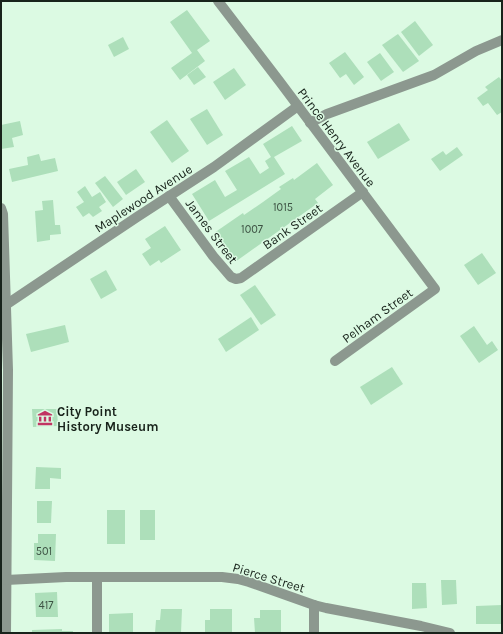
<svg xmlns="http://www.w3.org/2000/svg" width="503" height="634" font-family="Karla,sans-serif">
  <style>
    .building { fill: #addfba }
    .lines { fill: none; stroke-linecap: round; stroke-linejoin: round }
    .minor { stroke: #8c988f; stroke-width: 10 }
    .labels { text-anchor: middle; stroke-width: 3; stroke-linejoin: round; paint-order: stroke }
    .number-label { font-size: 11px; fill: #3d5243 }
    .street-label { font-size: 13px; fill: #18231b; stroke: #dcfae3 }
    .poi-label { font-size: 13px; font-weight: bold; fill: #18231b; stroke: #dcfae3; text-anchor: start }
  </style>
  <rect width="100%" height="100%" fill="#dcfae3"/>
  <g class="building">
    <path d="M187,10l23,31 -13,9 8,11 -25,19 -9,-12 21,-15 -22,-31z"/>
    <path d="M415,21l18,24 -14,11 -18,-24z"/>
    <path d="M398,34l21,27 -16,11 -21,-27z"/>
    <path d="M123,37l6,12 -15,8 -6,-12z"/>
    <path d="M345,52l19,25 -10,8 -8,-11 -6,4 -11,-15z"/>
    <path d="M380,53l14,19 -13,9 -14,-19z"/>
    <path d="M198,67l8,10 -12,8 -7,-10z"/>
    <path d="M234,68l12,17 -21,15 -12,-18z"/>
    <path d="M499,77l3,4v31l-5,3 -9,-12 -5,3 -6,-8 11,-8 -3,-3z"/>
    <path d="M207,109l16,26 -16,10 -17,-26z"/>
    <path d="M167,120l22,31 -17,12 -22,-31z"/>
    <path d="M20,121l3,14 -11,3 2,9 -13,2v-24z"/>
    <path d="M399,123l11,17 -32,19 -11,-17z"/>
    <path d="M292,126l10,15 -28,16 11,17 -76,47 -17,-27 23,-14 10,17 12,-7 -12,-19 24,-14 11,17 9,-6 -4,-7 6,-4 -8,-13z"/>
    <path d="M457,147l6,8 -23,16 -9,-12 12,-8 3,4z"/>
    <path d="M39,154l2,7 14,-3 3,13 -46,11 -3,-13 19,-4 -1,-8z"/>
    <path d="M317,163l16,22 -18,14 3,4 -83,59 -21,-29 29,-20 1,2 19,-13 18,-13 -2,-2 14,-9 1,2z"/>
    <path d="M136,169l9,13 -19,13 -9,-13z"/>
    <path d="M105,176l18,23 -10,8 -18,-24z"/>
    <path d="M85,186l7,11 8,-5 6,10 -7,5 3,4 -9,6 -4,-4 -6,4 -7,-10 8,-5 -7,-10z"/>
    <path d="M53,200l2,25h5l1,9 -11,1v5l-13,2 -2,-31 8,-1 -1,-9z"/>
    <path d="M165,226l16,24 -20,13 -2,-3 -9,6 -8,-12 9,-6 -6,-9z"/>
    <path d="M482,253l14,20 -18,12 -14,-20z"/>
    <path d="M106,270l11,20 -16,9 -11,-20z"/>
    <path d="M255,285l21,30 -15,10 -21,-30z"/>
    <path d="M251,317l8,13 -33,22 -8,-13z"/>
    <path d="M65,325l4,17 -38,10 -5,-18z"/>
    <path d="M474,326l13,19 5,-4 6,9 -19,13 -19,-27z"/>
    <path d="M392,367l11,17 -32,21 -11,-18z"/>
    <path d="M32,409h25l1,17 -25,1z"/>
    <path d="M36,467l25,1v11l-11,-1v11h-15z"/>
    <path d="M37,501h15l-1,22h-14z"/>
    <rect x="107" y="510" width="18" height="34"/>
    <rect x="140" y="510" width="15" height="30"/>
    <path d="M38,534h18l-1,27 -21,-1v-17h4z"/>
    <path d="M441,580h15l1,24 -15,1z"/>
    <path d="M412,583h14l1,25 -15,1z"/>
    <path d="M57,592l1,25h-22l-1,-24z"/>
    <path d="M502,605v19h-26v-18z"/>
    <path d="M161,609h21l-1,24h-26l1,-13h4z"/>
    <path d="M210,609h22v24h-27v-13h5z"/>
    <path d="M260,610h21v23h-26l-1,-15h6z"/>
    <path d="M133,613v20h-24v-19z"/>
    <path d="M62,629v2h11v2h-41v-3z"/>
  </g>
  <g class="lines">
    <g class="minor">
      <path d="M218,1l62,81 155,207 -100,72"/>
      <path d="M310,123l17,-9 107,-39 42,-24 26,-11"/>
      <path d="M169,196l44,60 18,21 5,2 5,-1 122,-86"/>
      <path d="M1,208l2,6 5,156 -2,263"/>
      <path d="M1,308l136,-91 77,-50 84,-61"/>
      <path d="M97,577v56"/>
      <path d="M6,580l60,-3h156l16,2 11,3 65,23 12,3 95,18 29,7"/>
      <path d="M314,633v-28"/>
    </g>
  </g>
  <defs>
    <g id="museum-bare" transform="scale(1.2)"><path d="M0-6L6-3V-2H-6V-3ZM-5-1h2V3h-2ZM-1-1h2V3h-2ZM3-1h2V3H3ZM-6 4H6V6H-6Z" fill="#c13462" stroke="#dcfae3" stroke-width="2.5" paint-order="stroke"/></g>
  </defs>
  <g fill-rule="evenodd">
    <use href="#museum-bare" x="45" y="418"/>
  </g>
  <g class="labels">
    <g class="number-label">
      <text x="283" y="211">1015</text>
      <text x="252" y="233">1007</text>
      <text x="44" y="555">501</text>
      <text x="46" y="609">417</text>
    </g>
    <g class="street-label">
      <text transform="translate(337 137) rotate(53)" y="5">Prince Henry Avenue</text>
      <text transform="translate(143 198) rotate(-33)" y="5">Maplewood Avenue</text>
      <text transform="translate(292 226) rotate(-35)" y="5">Bank Street</text>
      <text transform="translate(212 231) rotate(53)" y="5">James Street</text>
      <text transform="translate(377 315) rotate(-36)" y="5">Pelham Street</text>
      <text transform="translate(269 577) rotate(17)" y="5">Pierce Street</text>
    </g>
    <g class="poi-label">
      <text x="57" y="416">City Point<tspan x="57" dy="15">History Museum</tspan></text>
    </g>
  </g>
  <rect width="503" height="634" fill="none" stroke="#18231b" stroke-width="4"/>
</svg>
